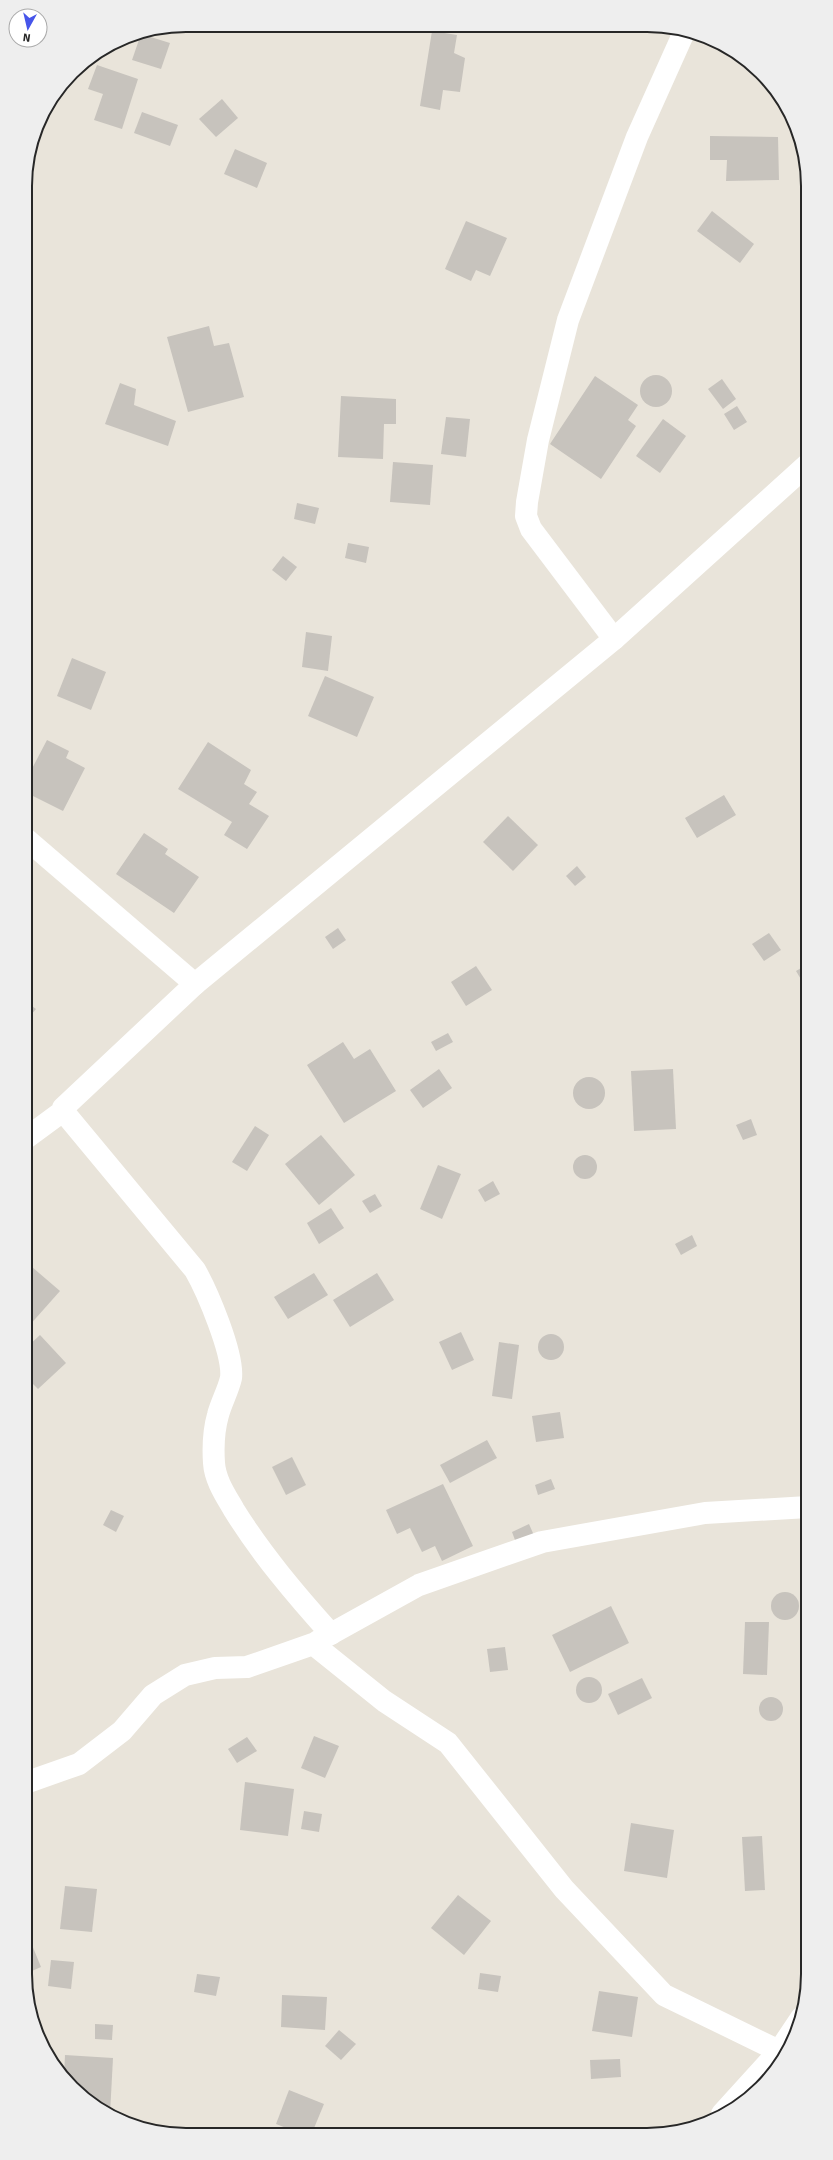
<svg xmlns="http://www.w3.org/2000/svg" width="833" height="2160" font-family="Signika,sans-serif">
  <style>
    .building { fill: #c7c3bd }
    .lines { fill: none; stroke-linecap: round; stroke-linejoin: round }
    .minor { stroke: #fff; stroke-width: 22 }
    .rim { fill: none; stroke: #272727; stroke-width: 2 }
  </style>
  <rect width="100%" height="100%" fill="#e9e4da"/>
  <g class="building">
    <path d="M432,31l25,4 -3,18 11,5 -5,34 -17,-2 -3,20 -20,-4z"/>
    <path d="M141,34l29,9 -9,26 -29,-9z"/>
    <path d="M97,65l41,14 -16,50 -28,-9 9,-26 -15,-5z"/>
    <path d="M222,99l16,19 -22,19 -17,-18z"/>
    <path d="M142,112l36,13 -8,21 -36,-13z"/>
    <path d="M710,136l68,1 1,43 -53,1 1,-21h-17z"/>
    <path d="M235,149l32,14 -10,25 -33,-14z"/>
    <path d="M712,211l42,33 -14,19 -43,-32z"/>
    <path d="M466,221l41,17 -17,38 -14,-6 -5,11 -26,-12z"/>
    <path d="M209,326l5,20 15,-3 15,54 -56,15 -21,-75z"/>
    <circle cx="656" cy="391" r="16"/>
    <path d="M595,376l43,29 -10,15 8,6 -35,53 -51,-35z"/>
    <path d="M722,379l14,20 -13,10 -15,-20z"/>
    <path d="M120,383l16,6 -2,16 42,16 -8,25 -63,-22z"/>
    <path d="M341,396l55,3v25h-12l-1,35 -45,-2z"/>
    <path d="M737,406l10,16 -13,8 -10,-16z"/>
    <path d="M446,417l24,2 -4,38 -25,-3z"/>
    <path d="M663,419l23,17 -26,37 -24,-17z"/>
    <path d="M393,462l40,3 -3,40 -40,-3z"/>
    <path d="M297,503l22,5 -4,16 -21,-5z"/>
    <path d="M348,543l21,4 -3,16 -21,-5z"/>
    <path d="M283,556l14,11 -11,14 -14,-11z"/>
    <path d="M306,632l26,4 -4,35 -26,-4z"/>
    <path d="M72,658l34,14 -15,38 -34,-14z"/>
    <path d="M325,676l49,21 -17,40 -49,-21z"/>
    <path d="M47,740l22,11 -3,7 19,10 -22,43 -38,-19v-10z"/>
    <path d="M208,742l43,28 -7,14 13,8 -8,12 20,12 -22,33 -23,-14 8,-13 -54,-33z"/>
    <path d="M724,795l12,20 -39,23 -12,-20z"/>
    <path d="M508,816l30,29 -25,26 -30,-29z"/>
    <path d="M144,833l24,16 -3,5 34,23 -25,36 -58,-39z"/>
    <path d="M577,866l9,11 -11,9 -9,-10z"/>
    <path d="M338,928l8,12 -13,9 -8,-12z"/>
    <path d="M769,933l12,17 -17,11 -12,-17z"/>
    <path d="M808,964v27l-12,-20z"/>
    <path d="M476,966l16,24 -26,16 -15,-24z"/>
    <path d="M25,1001l11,8 -11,13z"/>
    <path d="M448,1033l5,9 -17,9 -5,-9z"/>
    <path d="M343,1042l11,17 16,-10 26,42 -52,32 -37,-58z"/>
    <path d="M439,1069l13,19 -29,20 -13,-18z"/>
    <path d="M673,1069l3,60 -42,2 -3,-60z"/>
    <circle cx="589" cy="1093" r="16"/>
    <path d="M751,1119l6,16 -14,5 -7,-15z"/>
    <path d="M255,1126l14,9 -22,36 -15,-9z"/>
    <path d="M321,1135l34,40 -36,30 -34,-41z"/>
    <circle cx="585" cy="1167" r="12"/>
    <path d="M438,1165l23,9 -19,45 -22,-10z"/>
    <path d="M493,1181l7,13 -15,8 -7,-12z"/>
    <path d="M375,1194l7,12 -12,7 -8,-12z"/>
    <path d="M331,1208l13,20 -25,16 -12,-21z"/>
    <path d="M692,1235l5,11 -16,9 -6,-11z"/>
    <path d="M25,1261l35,30 -32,36 -3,-2z"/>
    <path d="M314,1273l14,22 -40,24 -14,-22z"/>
    <path d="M377,1273l17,27 -44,27 -17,-27z"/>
    <path d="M461,1332l13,28 -22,10 -13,-28z"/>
    <circle cx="551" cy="1347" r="13"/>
    <path d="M40,1335l26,28 -28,26 -13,-13v-27z"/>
    <path d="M499,1342l20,3 -7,54 -20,-3z"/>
    <path d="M560,1412l4,26 -28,4 -4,-26z"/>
    <path d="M487,1440l10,18 -47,25 -10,-18z"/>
    <path d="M292,1457l14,28 -20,10 -14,-28z"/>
    <path d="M551,1479l4,10 -17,6 -3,-10z"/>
    <path d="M443,1484l30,62 -31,15 -7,-15 -13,6 -12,-24 -13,6 -11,-24z"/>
    <path d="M111,1510l13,6 -8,16 -13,-7z"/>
    <path d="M529,1524l7,16 -18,8 -6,-16z"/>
    <circle cx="785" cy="1606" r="14"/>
    <path d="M611,1606l18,37 -59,29 -18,-37z"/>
    <path d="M745,1622h24l-2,53 -24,-1z"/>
    <path d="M505,1647l3,23 -18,2 -3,-23z"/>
    <path d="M807,1650h1v25h-5z"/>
    <circle cx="589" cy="1690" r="13"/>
    <path d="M642,1678l10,20 -34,17 -10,-21z"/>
    <circle cx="771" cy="1709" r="12"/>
    <path d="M314,1736l25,10 -14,32 -24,-10z"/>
    <path d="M247,1737l10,14 -20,12 -9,-14z"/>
    <path d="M245,1782l49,7 -6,47 -48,-6z"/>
    <path d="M304,1811l18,3 -3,18 -18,-3z"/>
    <path d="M631,1823l43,7 -7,48 -43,-7z"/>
    <path d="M762,1836l3,54 -20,1 -3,-54z"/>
    <path d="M65,1886l32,3 -5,43 -32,-3z"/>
    <path d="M458,1895l33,26 -27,34 -33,-27z"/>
    <path d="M32,1945l9,22 -16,7v-26z"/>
    <path d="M51,1960l23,2 -3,27 -23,-3z"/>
    <path d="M480,1973l21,3 -3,16 -20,-3z"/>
    <path d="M197,1974l23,3 -4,19 -22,-4z"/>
    <path d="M599,1991l39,6 -6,40 -40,-6z"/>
    <path d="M282,1995l45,2 -2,33 -44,-3z"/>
    <path d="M95,2024l18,1 -1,15 -17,-1z"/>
    <path d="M339,2030l17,14 -15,16 -16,-14z"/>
    <path d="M65,2055l48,3 -3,56 -38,-26 -8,-11z"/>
    <path d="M620,2059l1,18 -30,2 -1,-19z"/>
    <path d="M289,2090l35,14 -12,29h-13l-23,-9z"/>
    <path d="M212,2128l21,1v3h-21z"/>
  </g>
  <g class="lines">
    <g class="minor">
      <path d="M614,639l-83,-110 -5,-13 1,-14 11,-62 30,-120 69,-183 48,-107"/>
      <path d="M25,838l170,146"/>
      <path d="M63,1111l132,159c12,21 39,84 36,108 -3,13 -10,25 -13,37 -4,14 -5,33 -4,48 1,17 12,33 20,47 28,45 62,85 97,124"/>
      <path d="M25,1139l38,-28v-3l132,-124 419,-345 194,-175"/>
      <path d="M318,1641l101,-56 123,-43 163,-29 103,-6"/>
      <path d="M25,1783l54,-19 43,-33 31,-36 32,-20 30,-7 32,-1 66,-23 71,57 64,42 116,146 100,106 115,56 4,6"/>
      <path d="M722,2114l57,-63 22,-33"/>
    </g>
  </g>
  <path d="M0 0H833V2160H0ZM186 32H647A154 154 0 0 1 801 186V1974A154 154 0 0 1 647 2128H186A154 154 0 0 1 32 1974V186A154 154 0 0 1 186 32Z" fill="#eee" fill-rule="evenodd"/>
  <path class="rim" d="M186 32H647A154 154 0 0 1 801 186V1974A154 154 0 0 1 647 2128H186A154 154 0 0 1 32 1974V186A154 154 0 0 1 186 32Z"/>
  <g transform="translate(28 28) rotate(188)"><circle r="19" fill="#ffffff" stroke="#a9a9a9"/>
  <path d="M0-3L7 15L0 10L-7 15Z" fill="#4655ea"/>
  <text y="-6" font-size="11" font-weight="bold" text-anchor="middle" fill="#272727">N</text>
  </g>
</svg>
